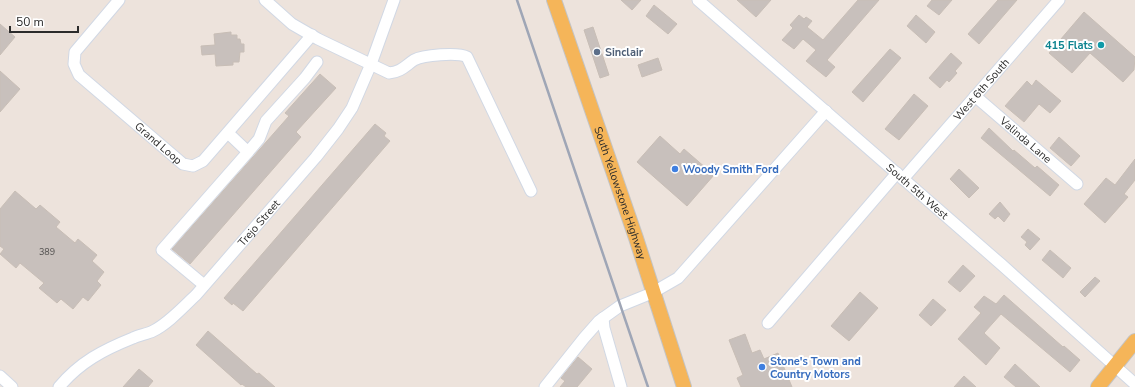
<svg xmlns="http://www.w3.org/2000/svg" width="1135" height="387" font-family="'Nunito Sans',sans-serif">
  <style>
    .building { fill: #c8c0bc; stroke: #c8beb6 }
    .lines { fill: none; stroke-linecap: round; stroke-linejoin: round }
    .minor-casing { stroke: #d1d8e4; stroke-width: 13 }
    .major-casing { stroke: #c4c4c4; stroke-width: 16 }
    .minor { stroke: #fff; stroke-width: 11 }
    .major { stroke: #f5b559; stroke-width: 14 }
    .rail { stroke: #9fa6b6; stroke-width: 2.5 }
    .culture-dot { fill: #0f9aa8; stroke: #fff; stroke-width: 1.5 }
    .service-dot { fill: #5c6f8a; stroke: #fff; stroke-width: 1.5 }
    .shop-dot { fill: #3f7fe0; stroke: #fff; stroke-width: 1.5 }
    .labels { text-anchor: middle; stroke-width: 4; stroke-linejoin: round; paint-order: stroke }
    .number-label { font-size: 9px; fill: #52504f }
    .culture-label { font-size: 11px; font-weight: bold; fill: #0d838f; stroke: #fff; text-anchor: end }
    .service-label { font-size: 11px; font-weight: bold; fill: #4e5e75; stroke: #fff; text-anchor: start }
    .street-label { font-size: 11px; fill: #2b2b2b; stroke: #fff }
    .shop-label { font-size: 11px; font-weight: bold; fill: #366cbe; stroke: #fff; text-anchor: start }
  </style>
  <rect width="100%" height="100%" fill="#ede3dc"/>
  <g class="building">
    <path d="M621,0h20l-9,10z"/>
    <path d="M737,0h34l-15,17z"/>
    <path d="M858,0h21l-52,60 8,7 -9,10 -20,-16 10,-11 -13,-11 -9,10 -12,-9 11,-12 -3,-3 9,-10 5,4 2,-2 6,4 -5,6 16,13z"/>
    <path d="M932,0h20l-13,15 -12,-9z"/>
    <path d="M998,0h19l-38,44 -11,-10z"/>
    <path d="M654,5l23,19 -9,10 -22,-18z"/>
    <path d="M1084,12l51,45 -1,13 -11,12 -33,-29 -18,20 -23,-20z"/>
    <path d="M916,15l19,17 -9,11 -19,-17z"/>
    <path d="M0,24l15,13 -15,18z"/>
    <path d="M593,27l16,48 -9,3 -16,-48z"/>
    <path d="M231,32v3h6v4h3l1,5h3v8h-4l-1,10h-6v3l-17,1 -1,-12 -13,1 -1,-9 14,-1 -1,-11z"/>
    <path d="M890,49l11,9 -38,44 -11,-10z"/>
    <path d="M951,53l11,10 -7,8 2,2 -8,9 -2,-2 -7,8 -11,-10z"/>
    <path d="M658,58l4,12 -20,7 -4,-12z"/>
    <path d="M0,71l20,18 -20,23z"/>
    <path d="M320,74l16,14 -40,44 5,5 -111,127 -18,-15 117,-133 -4,-3z"/>
    <path d="M1036,80l25,21 -11,12 -11,-9 -15,18 -19,-16 22,-25 5,5z"/>
    <path d="M914,94l14,12 -29,34 -14,-11z"/>
    <path d="M375,124l11,9 -2,3 6,5 -147,170 -10,-8 -1,2 -8,-7z"/>
    <path d="M989,128l24,23 1,-1 21,18 2,-2 22,19 -9,11 -69,-58z"/>
    <path d="M660,136l20,18 4,-5 30,26 -27,31 -50,-44z"/>
    <path d="M1059,137l21,19 -9,10 -21,-18z"/>
    <path d="M1135,159v21l-11,14 4,3 -23,26 -21,-19 22,-26 9,7z"/>
    <path d="M959,169l20,19 -10,10 -19,-19z"/>
    <path d="M15,191l21,18 4,-4 20,17 -4,5 19,16 3,-4 19,16 -5,6 12,11 -7,9 4,4 -13,16 -5,-4 -10,12 -12,-10 -4,4 -18,-15 5,-5 -24,-20 -4,5 -16,-14 4,-5 -4,-3v-37z"/>
    <path d="M1000,202l10,12 -6,8 -6,-6 -3,3 -6,-5z"/>
    <path d="M1028,229l12,10 -10,11 -5,-5 2,-3 -6,-5z"/>
    <path d="M1050,250l21,18 -8,10 -21,-18z"/>
    <path d="M963,265l12,11 -15,16 -12,-10z"/>
    <path d="M1095,277l5,4 -15,16 -5,-5z"/>
    <path d="M860,292l18,16 -29,33 -18,-15z"/>
    <path d="M1004,295l59,52 1,-1 16,14 -10,12 -69,-58 -17,19 16,15 -14,17 -28,-26 23,-26 -7,-6 10,-11 12,8z"/>
    <path d="M933,299l13,11 -15,16 -12,-11z"/>
    <path d="M208,331l49,43 2,-1 16,14h-29l-4,-3 -1,1 -45,-40z"/>
    <path d="M745,334l7,19 8,-3 4,9 14,-6 14,34h-51l-4,-9 6,-3 -14,-35z"/>
    <path d="M578,357l14,12 -15,18h-17l5,-6 -4,-3z"/>
    <path d="M1015,364l25,23h-24l-12,-10z"/>
    <path d="M139,369l14,12 -5,6h-25z"/>
    <path d="M964,376l12,11h-22z"/>
  </g>
  <g class="lines">
    <g class="minor-casing">
      <g id="minor">
        <path id="s1" d="M119,0l-44,52 -1,12 5,11 104,89 10,2 10,-5 109,-126"/>
        <path d="M265,0l27,24 26,15 71,34c12,-1 16,-7 25,-13 9,-5 44,-8 53,-3l64,134"/>
        <path id="s2" d="M698,0l304,265 133,119"/>
        <path id="s3" d="M975,96l102,88"/>
        <path d="M228,133l20,19 11,-13 7,-18 39,-43 12,-16"/>
        <path id="s4" d="M903,179l156,-179"/>
        <path d="M204,285l-42,-35 86,-98"/>
        <path d="M603,318l1,10 17,59"/>
        <path d="M768,323l129,-150"/>
        <path d="M0,376l12,11"/>
        <path id="s5" d="M59,387c21,-25 44,-37 74,-49 6,-3 14,-4 20,-7 16,-8 30,-24 43,-36l120,-138 22,-28 14,-21 19,-44 23,-64"/>
        <path d="M545,387l39,-49 15,-17 21,-15 32,-13 26,-15 148,-167"/>
      </g>
    </g>
    <g class="major-casing">
      <g id="major">
        <path id="s6" d="M554,0l82,238 48,149"/>
        <path d="M1098,387l37,-46"/>
      </g>
    </g>
    <use href="#minor" class="minor"/>
    <use href="#major" class="major"/>
    <path class="rail" d="M517,0l131,387"/>
  </g>
  <circle class="culture-dot" cx="1101" cy="45" r="4"/>
  <circle class="service-dot" cx="597" cy="52" r="4"/>
  <g class="shop-dot">
    <circle cx="675" cy="169" r="4"/>
    <circle cx="762" cy="367" r="4"/>
  </g>
  <g class="labels">
    <g class="number-label">
      <text x="47" y="255">389</text>
    </g>
    <g class="culture-label">
      <text x="1093" y="49">415 Flats</text>
    </g>
    <g class="service-label">
      <text x="605" y="56">Sinclair</text>
    </g>
    <g class="street-label">
      <text dy="4" stroke="none"><textPath href="#s4" startOffset="119">West 6th South</textPath></text>
      <text dy="4" stroke="none"><textPath href="#s3" startOffset="67">Valinda Lane</textPath></text>
      <text dy="4" stroke="none"><textPath href="#s1" startOffset="197">Grand Loop</textPath></text>
      <text dy="4" stroke="none"><textPath href="#s2" startOffset="291">South 5th West</textPath></text>
      <text dy="4" stroke="none"><textPath href="#s6" startOffset="204">South Yellowstone Highway</textPath></text>
      <text dy="4" stroke="none"><textPath href="#s5" startOffset="263">Trejo Street</textPath></text>
    </g>
    <g class="shop-label">
      <text x="683" y="173">Woody Smith Ford</text>
      <text x="770" y="365">Stone's Town and<tspan x="770" dy="13">Country Motors</tspan></text>
    </g>
  </g>
  <path d="M10 26v6h68v-6" fill="none" stroke="#2b2b2b" stroke-width="2"/>
  <text x="16" y="26" font-size="12" fill="#2b2b2b" stroke="#ffffff" stroke-width="3" paint-order="stroke">50 m</text>
</svg>
